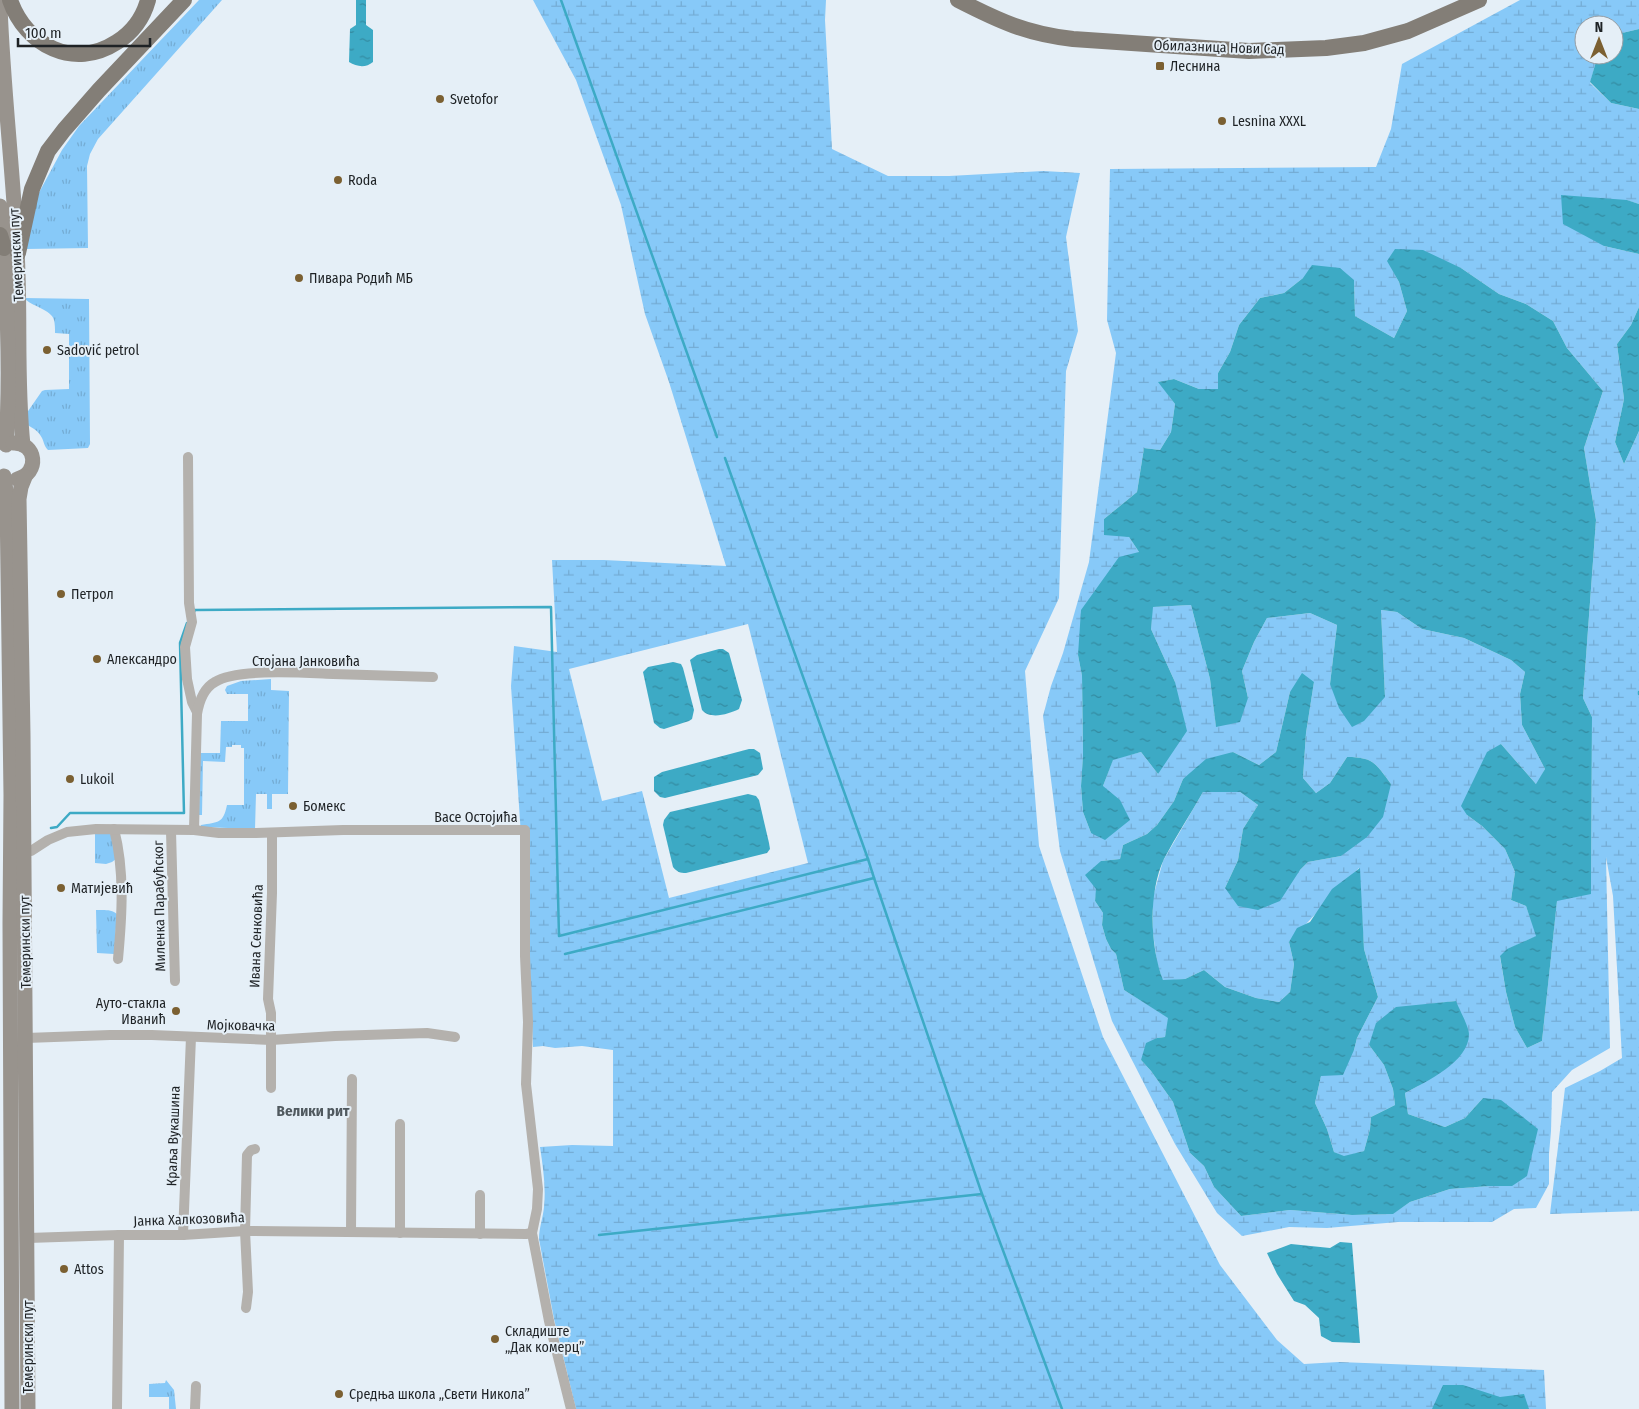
<svg xmlns="http://www.w3.org/2000/svg" width="1639" height="1409" font-family="'Fira Sans Condensed',sans-serif">
  <style>
    .grass { fill: url(#grass-tufts) }
    .wetland { fill: url(#wetland-marsh); fill-rule: evenodd }
    .water { fill: url(#water-ripples) }
    .lines { fill: none; stroke-linecap: round; stroke-linejoin: round }
    .stream { stroke: #3daac5; stroke-width: 2.5 }
    .minor { stroke: #b4b1ad; stroke-width: 10 }
    .secondary { stroke: #98938d; stroke-width: 15 }
    .primary { stroke: #837e77; stroke-width: 16 }
    .poi-dot { fill: #7b6032; stroke: #e5eff7; stroke-width: 2 }
    .labels { text-anchor: middle; stroke-width: 4; stroke-linejoin: round; paint-order: stroke }
    .street-label { font-size: 14px; fill: #1e2225; stroke: #e5eff7 }
    .poi-label { font-size: 14px; fill: #1e2225; stroke: #e5eff7; text-anchor: start }
    .neighbourhood-label { font-size: 15px; font-weight: bold; fill: #50595f; stroke: #e5eff7 }
  </style>
  <defs>
    <pattern id="grass-tufts" width="24" height="20" patternUnits="userSpaceOnUse" patternTransform="scale(1.25)"><rect width="24" height="20" fill="#87c9f8"/><path d="M3 7l-1-3M5 7V3M7 7l1-3M15 17l-1-3M17 17v-4M19 17l1-3" fill="none" stroke="#74acd4"/></pattern>
    <pattern id="wetland-marsh" width="20" height="14" patternUnits="userSpaceOnUse" patternTransform="scale(1.25)"><rect width="20" height="14" fill="#87c9f8"/><path d="M1 5h8M5 5V1M11 12h8M15 12V8" fill="none" stroke="#74acd4"/></pattern>
    <pattern id="water-ripples" width="26" height="14" patternUnits="userSpaceOnUse" patternTransform="scale(1.25)"><rect width="26" height="14" fill="#3daac5"/><path d="M2 4q2-2 4 0t4 0M15 11q2-2 4 0t4 0" fill="none" stroke="#338aa0"/></pattern>
  </defs>
  <rect width="100%" height="100%" fill="#e5eff7"/>
  <g class="grass">
    <path d="M199,0h23l-124,139 -8,15 -3,12 1,82 -62,1 9,-49 27,-50 17,-24z"/>
    <path d="M24,298l65,1 1,145 -2,4 -40,2c-4,-4 -4,-8 -6,-12 -4,-8 -11,-11 -18,-15l2,-9 16,-23 3,-1 24,-1v-55l-14,-1c0,-4 0,-9 -1,-13 -2,-10 -23,-14 -30,-22z"/>
    <path d="M271,679v11l18,1 -1,103h-16v15h-5v-15h-11l-1,35 -54,-2v-2c17,-3 22,-1 26,-20h17v-57h-3v-3h-9v2h-6l-1,15 -22,-1 -1,54h-3l1,-62h20l1,-32h27v-27h-21l-2,-4 2,-4 14,-5z"/>
    <path d="M95,833h14l3,3 4,23 -4,3 -6,2 -11,-1z"/>
    <path d="M96,910c7,0 16,-1 21,4l-3,40 -17,-1z"/>
    <path d="M166,1380l8,10 2,19h-7v-12h-20v-13l16,-1z"/>
  </g>
  <g class="wetland">
    <path d="M533,0h293l-1,20 7,129 56,27h61l94,-5 37,2 -14,64 12,94 -12,40 -7,227 -34,73 14,175 64,191 117,228 57,75 27,24 35,-2 205,8 2,39h-970l-22,-90 -15,-80c0,-11 4,-21 5,-32 2,-20 -1,-40 -4,-60l32,-2 41,1v-96l-31,-4 -27,2 -12,-2 -10,1 -4,-92 -18,-269 3,-40 43,6 -5,-92h52l122,6 -57,-184 -24,-68 -24,-109 -45,-125zM748,624l60,239 -139,35 -27,-107 -40,10 -33,-132z"/>
    <path d="M1520,0h119v29l-17,4 -8,6v-14h-30v30h14l-8,28 21,20 28,6v95l-13,-4 -22,46 35,8v53l-8,18 -14,19 7,55 -9,43 9,22 15,-33v780l-89,3 15,-126 35,-17 22,-13 -9,-162 -7,-39 4,191 -38,22 -20,22 -1,39 -2,23v30l-13,24 -22,1 -22,13h-94l-71,6 -38,-1 -47,9 -25,-23 -42,-69 -63,-123 -52,-170 -17,-135 8,-30 12,-33 26,-91 27,-209 -9,-33 3,-151 266,-2 15,-38 11,-65zM1388,261l73,7 38,26 27,10 27,17 14,27 36,43 -19,57 12,72 -13,178 9,19 -1,176 -34,7 -15,141 -15,7 -12,-21 -9,-35 -6,-35 8,-8 29,-13 -11,-30 -15,-6 4,-28 -10,-23 -23,-23 -15,-11 34,-71 36,41 8,-16 -23,-44 -2,-31 5,-22 -14,-12 -47,-22 -42,-9 -25,-17 -16,-2 4,87 -55,-13 7,-59 -27,-12 -43,5 -13,24 -12,29 6,27 -32,28 -6,-47 -19,-74 -39,2 -1,22 24,53 -17,92 -17,-22 -28,7 -10,27 -12,47 -8,-21 -2,-26 2,-30 -1,-80 -4,-21 61,-103 -10,-15 -25,-18 33,-27 7,-44 16,2 11,-18 4,-28 -16,-22 15,-3 25,10h19v-16l12,-21 9,-27 21,-27 24,-5 19,-15 51,2 1,36 39,22 13,-27 -8,-29zM1314,682l-8,51 -3,45 13,15 14,-10 17,-26c27,0 29,7 44,27l-50,72 -33,6 -8,8 -75,18 13,-28 5,-31 15,-24 -18,-13h-37l-40,69 -10,36v36l4,30 6,18 22,-2 19,-9 21,17 31,11 23,4 11,-10 4,-28 -5,-22 70,-74 5,81 14,48 -21,41 -3,12 -33,26 -6,27 12,26 7,23 10,5 20,-6 6,-22 1,-12 24,-12 -2,-16 -9,-24 -15,-20 62,-41 25,-3 -38,85 -13,7 3,21 37,13 20,-9 18,-20 28,88h-21l-40,3 -40,13 -18,12 -40,1 -62,-5 -49,6 -27,-29 -10,-21 -14,-13 -17,-51 -22,-31 -10,-11 16,-22 8,-1 4,-19 -45,-28 -8,-36 -5,-5 -5,-10 -4,-14 1,-12 -8,-12 6,-40 19,-2 3,-14 24,-11 10,-9 17,-24 9,-22 50,-27 26,13 17,-13 14,-60z"/>
  </g>
  <g class="water">
    <path d="M356,0h10v25l7,5v32c-7,6 -16,5 -24,0l1,-33 6,-4z"/>
    <path d="M1639,29v80l-28,-6 -21,-21 8,-27h16v-16l8,-6z"/>
    <path d="M1561,195l66,5 12,4v50l-35,-8 -41,-22z"/>
    <path d="M1395,249l28,1 38,18 38,26 27,10 27,17 14,27 36,43 -19,57 12,72 -13,178 9,19 -1,177 -34,7 -15,140 -15,7 -12,-21 -9,-35 -6,-36 7,-7 29,-13 -10,-30 -15,-6 4,-28 -10,-23 -23,-23 -15,-11 -6,-9 26,-54 14,-8 35,40 9,-15 -23,-44 -2,-31 5,-22 -14,-12 -47,-22 -42,-9 -25,-17 -16,-2 4,87 -21,24 -12,6 -13,-19 -9,-24 7,-59 -27,-12 -43,5 -13,24 -12,29 6,27 -8,24 -24,5 -6,-48 -19,-74 -38,2 -2,22 24,53 12,49 -29,43 -17,-22 -28,8 -10,26 17,14 10,20 -25,20 -14,-7 -8,-21 -2,-26 2,-31 -1,-79 -4,-21 3,-45 38,-53 20,-5 -10,-15 -25,-2v-16l33,-27 7,-44 16,2 11,-18 4,-28 -17,-22 16,-3 25,10h19v-16l12,-21 9,-27 21,-27 24,-5 19,-15 9,-13 28,3 14,12 1,36 39,22 13,-27 -8,-29 -12,-21z"/>
    <path d="M1639,307v124l-15,33 -9,-22 9,-43 -7,-55 14,-19z"/>
    <path d="M719,649h4l6,4 13,47 -3,9c-10,5 -29,11 -37,1l-12,-50 7,-5z"/>
    <path d="M673,662l8,2 2,4 11,42 -2,9 -3,2 -25,8 -4,-1 -6,-5 -11,-51 5,-5z"/>
    <path d="M1302,673l12,9 -8,51 -3,45 13,15 14,-10 17,-26c27,0 29,7 44,27l-8,33 -16,20 -26,19 -33,6 -8,8 -20,31 -22,9 -20,-4 -13,-18 13,-28 5,-31 15,-24 -18,-13h-37c-13,23 -27,44 -39,67 -16,34 -14,88 -1,121l22,-1 19,-9 21,17 31,11 23,4 11,-10 4,-28 -5,-22 8,-14 13,-6 22,-33 28,-21 4,81 14,48 -21,41 -3,12 -11,25 -22,1 -6,27 12,26 7,23 10,4 20,-5 6,-22 1,-12 24,-12 -2,-16 -9,-24 -15,-20 7,-22 20,-16 60,-6c3,8 13,26 13,33 0,28 -42,47 -64,59l3,21 37,13 20,-9 18,-20 18,2 37,29 -11,47 -15,10h-22l-40,3 -40,13 -17,12 -41,1 -62,-5 -49,6 -27,-29 -10,-21 -14,-13 -17,-51 -22,-31 -10,-11 5,-17 11,-5 8,-1 3,-19 -44,-28 -8,-36 -5,-5 -5,-10 -4,-14 1,-12 -8,-12 1,-12 -11,-14 16,-14 19,-2 3,-14 24,-11 10,-9 17,-24 9,-22 23,-20 27,-7 26,13 17,-13 14,-60z"/>
    <path d="M749,749h5l6,4 3,16 -5,6 -93,23 -5,-1 -6,-6v-14l8,-5z"/>
    <path d="M748,794l8,2 3,4 10,43 1,6 -3,4 -81,20c-6,0 -9,-1 -13,-6l-10,-42 1,-5 6,-8z"/>
    <path d="M1340,1242l12,1 8,100 -28,-1 -11,-6 -2,-18 -14,-13 -11,-4 -17,-27 -10,-21 24,-9 39,4z"/>
    <path d="M1443,1385h20l37,12 24,-3 5,15h-97z"/>
  </g>
  <g class="lines">
    <g class="stream">
      <path d="M561,0l156,437"/>
      <path d="M725,458l143,401"/>
      <path d="M194,612l1,-2 356,-3 8,329 309,-77 6,19"/>
      <path d="M1639,692v2"/>
      <path d="M51,828l6,-1 13,-14h114l-4,-170 7,-20"/>
      <path d="M565,954l309,-76 108,316 80,215"/>
      <path d="M599,1235l383,-41"/>
    </g>
    <g class="minor">
      <path d="M188,457l1,146 3,19 -7,25 2,32 5,23 5,10"/>
      <path d="M114,829c11,42 8,87 4,130"/>
      <path d="M194,830l3,-116c2,-12 7,-26 18,-32 21,-14 91,-9 118,-8 33,1 67,2 100,3"/>
      <path d="M171,831l4,150"/>
      <path d="M24,851h7l17,-11 19,-8 29,-3 98,1 25,3h37l87,-3h182v126l3,66 -2,62 12,105 -1,20 -5,24 17,88 22,88"/>
      <path d="M26,1038l84,-3h42l119,5 64,-4 92,-3 28,4"/>
      <path d="M271,1088v-75l-3,-14 4,-106v-60"/>
      <path d="M400,1124v109"/>
      <path d="M480,1195v39"/>
      <path d="M351,1232l1,-153"/>
      <path d="M183,1235l8,-198"/>
      <path d="M28,1238l91,-3h64l62,-4 281,3 6,-1"/>
      <path d="M246,1308l2,-16 -3,-61 2,-76 4,-5 4,-1"/>
      <path d="M117,1409l2,-174"/>
      <path d="M195,1409l1,-23"/>
    </g>
    <g class="secondary">
      <path d="M0,6c3,82 13,163 17,245 4,65 -1,129 6,194"/>
      <path d="M0,206c7,79 11,160 6,239"/>
      <path d="M13,443c24,-1 27,31 4,36"/>
      <path d="M4,476l3,23 4,296 -1,128 2,486"/>
      <path d="M25,477l-4,10 -2,12 4,236 5,674"/>
    </g>
    <g class="primary">
      <path d="M10,0c16,46 64,70 107,42 16,-10 26,-24 31,-42"/>
      <path d="M958,0c41,21 69,34 115,39l176,12 77,-3 38,-5 44,-12 71,-31"/>
      <path d="M0,235l4,13"/>
      <path d="M18,253l14,-64 16,-38 16,-21 35,-40 85,-90"/>
    </g>
  </g>
  <g class="poi-dot">
    <rect x="1155" y="61" width="10" height="10" rx="2.5"/>
    <circle cx="440" cy="99" r="5"/>
    <circle cx="1222" cy="121" r="5"/>
    <circle cx="338" cy="180" r="5"/>
    <circle cx="299" cy="278" r="5"/>
    <circle cx="47" cy="350" r="5"/>
    <circle cx="61" cy="594" r="5"/>
    <circle cx="97" cy="659" r="5"/>
    <circle cx="70" cy="779" r="5"/>
    <circle cx="293" cy="806" r="5"/>
    <circle cx="61" cy="888" r="5"/>
    <circle cx="176" cy="1011" r="5"/>
    <circle cx="64" cy="1269" r="5"/>
    <circle cx="495" cy="1339" r="5"/>
    <circle cx="339" cy="1394" r="5"/>
  </g>
  <g class="labels">
    <g class="street-label">
      <text transform="translate(1219 47) rotate(2)" y="5">Обилазница Нови Сад</text>
      <text transform="translate(16 255) rotate(-93)" y="5">Темерински пут</text>
      <text x="306" y="666">Стојана Јанковића</text>
      <text x="476" y="822">Васе Остојића</text>
      <text transform="translate(159 906) rotate(-91)" y="5">Миленка Парабућског</text>
      <text transform="translate(256 936) rotate(-88)" y="5">Ивана Сенковића</text>
      <text transform="translate(25 942) rotate(-91)" y="5">Темерински пут</text>
      <text transform="translate(241 1025) rotate(1)" y="5">Мојковачка</text>
      <text transform="translate(173 1136) rotate(-88)" y="5">Краља Вукашина</text>
      <text transform="translate(189 1219) rotate(-2)" y="5">Јанка Халкозовића</text>
      <text transform="translate(28 1347) rotate(-90)" y="5">Темерински пут</text>
    </g>
    <g class="poi-label">
      <text x="1170" y="71">Леснина</text>
      <text x="450" y="104">Svetofor</text>
      <text x="1232" y="126">Lesnina XXXL</text>
      <text x="348" y="185">Roda</text>
      <text x="309" y="283">Пивара Родић МБ</text>
      <text x="57" y="355">Sadović petrol</text>
      <text x="71" y="599">Петрол</text>
      <text x="107" y="664">Александро</text>
      <text x="80" y="784">Lukoil</text>
      <text x="303" y="811">Бомекс</text>
      <text x="71" y="893">Матијевић</text>
      <text x="166" y="1008" text-anchor="end">Ауто-стакла<tspan x="166" dy="16">Иванић</tspan></text>
      <text x="74" y="1274">Attos</text>
      <text x="505" y="1336">Складиште<tspan x="505" dy="16">„Дак комерц”</tspan></text>
      <text x="349" y="1399">Средња школа „Свети Никола”</text>
    </g>
    <g class="neighbourhood-label">
      <text x="313" y="1116">Велики рит</text>
    </g>
  </g>
  <g transform="translate(1599 40)"><circle r="24" fill="#e5eff7" stroke="#959da3"/>
  <path d="M0-4L9 19L0 12L-9 19Z" fill="#7b6032"/>
  <text y="-8" font-size="14" font-weight="bold" text-anchor="middle" fill="#1e2225">N</text>
  </g>
  <path d="M18 38v8h132v-8" fill="none" stroke="#1e2225" stroke-width="2.5"/>
  <text x="25" y="38" font-size="15" fill="#1e2225" stroke="#e5eff7" stroke-width="4" paint-order="stroke">100 m</text>
</svg>
